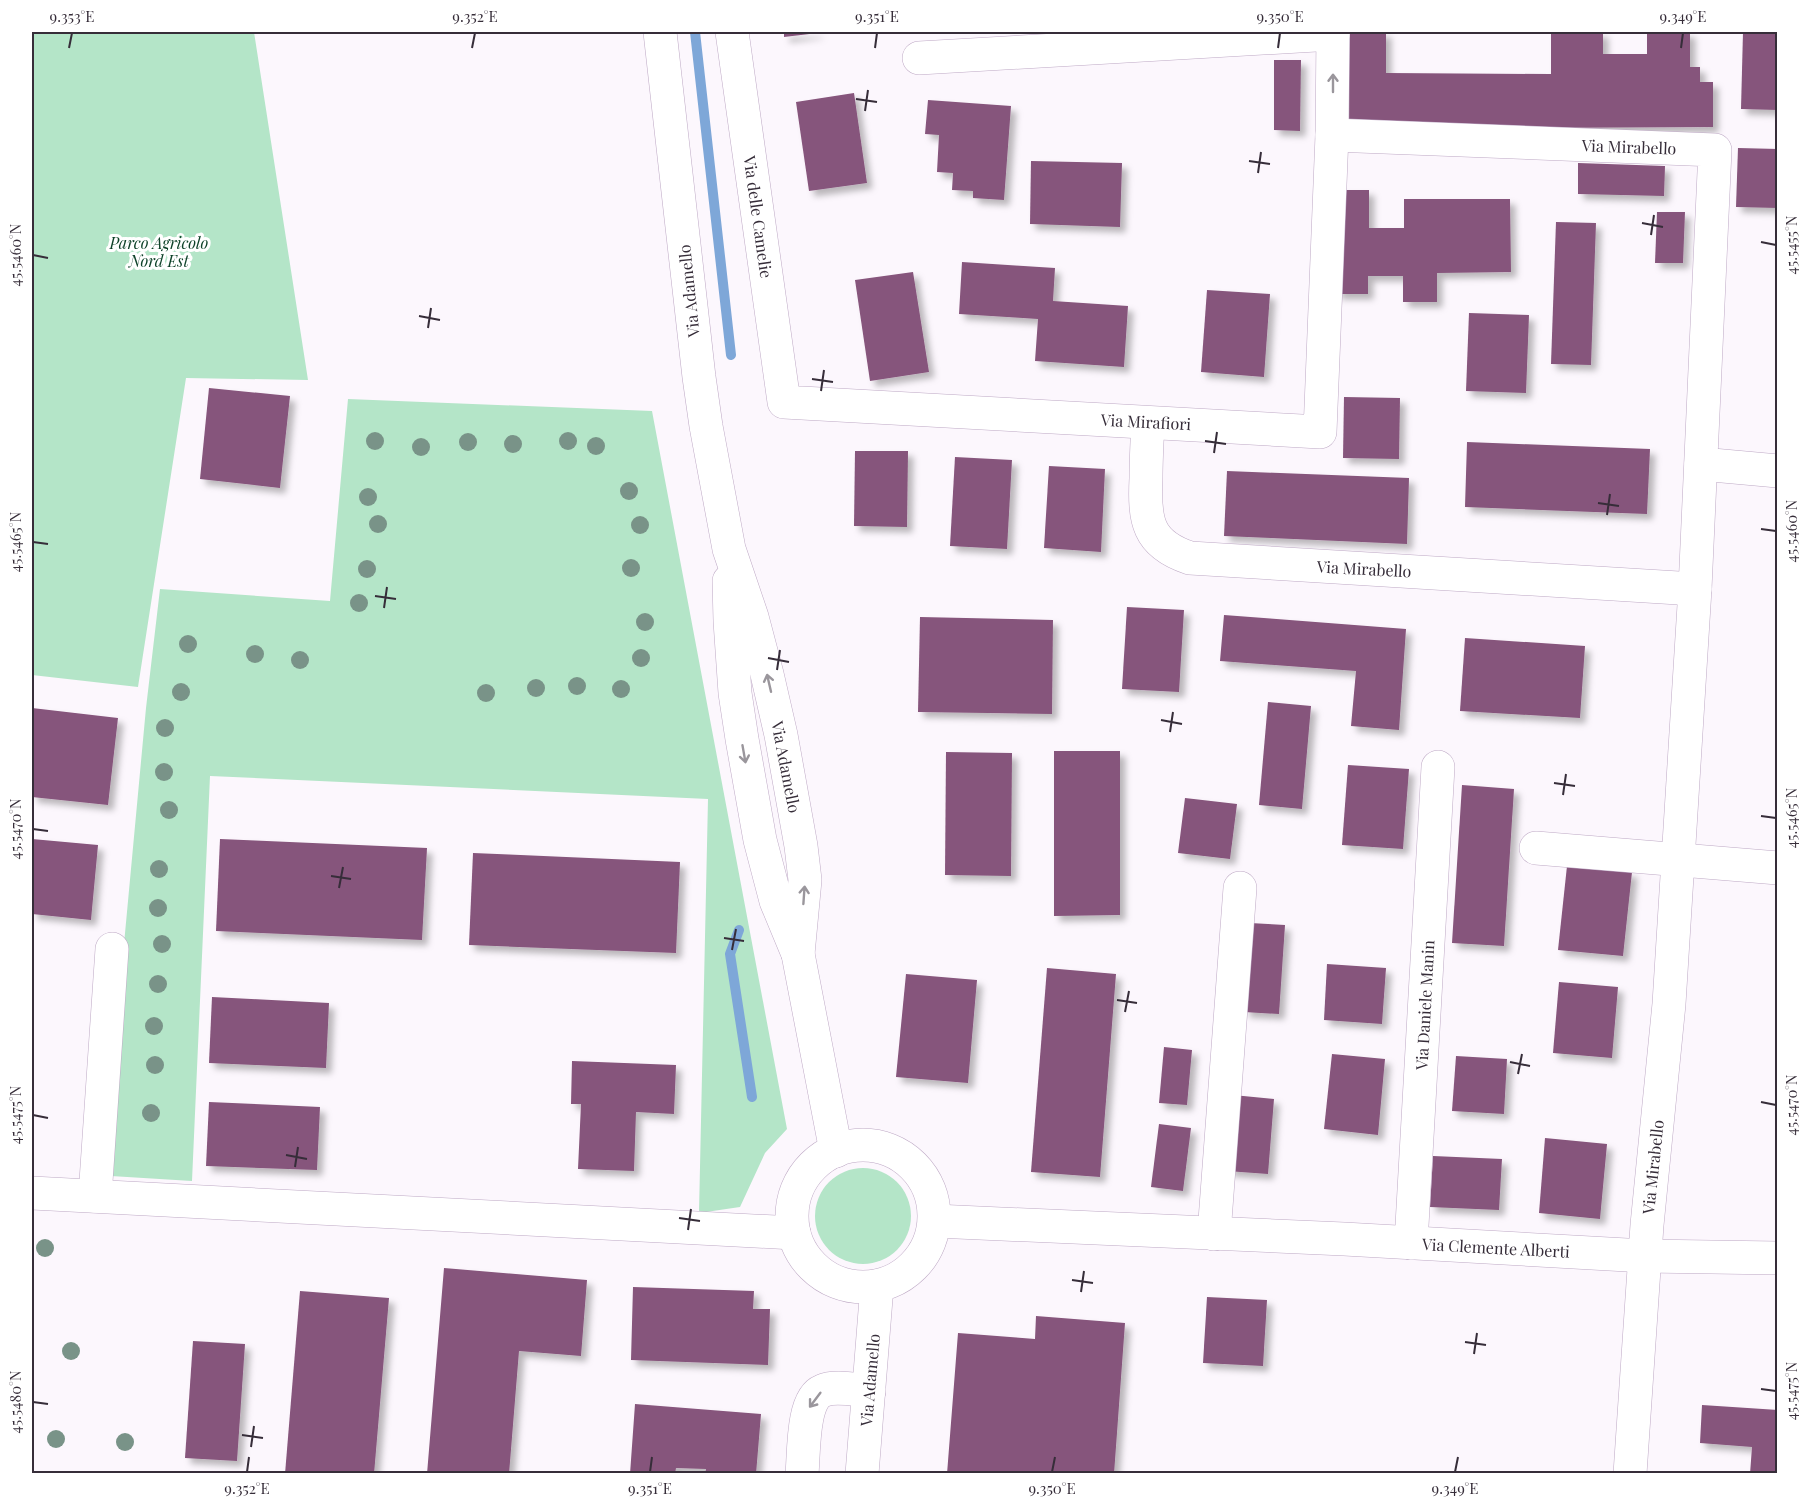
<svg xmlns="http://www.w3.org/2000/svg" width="1809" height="1505" font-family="'Playfair Display',serif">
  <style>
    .green { fill: #b4e5c8 }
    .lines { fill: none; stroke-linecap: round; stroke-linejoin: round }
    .stream { stroke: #7ea7d8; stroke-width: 10 }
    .building { fill: #86547b; filter: url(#shadow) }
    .minor-casing { stroke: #bea9c5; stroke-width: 34 }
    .minor { stroke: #fff; stroke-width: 33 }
    .tree { fill: #799388 }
    .oneway { stroke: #9a969c }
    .ticks { fill: none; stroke: #362d39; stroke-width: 2 }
    .labels { text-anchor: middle; stroke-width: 6; stroke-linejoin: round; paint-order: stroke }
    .street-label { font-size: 16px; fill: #362d39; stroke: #fff }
    .park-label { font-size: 16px; font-style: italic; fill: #0e4229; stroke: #fff }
    .neatline { fill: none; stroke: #362d39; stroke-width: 2 }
    .ticks-label { font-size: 15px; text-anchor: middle; fill: #362d39 }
  </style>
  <defs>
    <filter id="shadow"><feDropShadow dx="5.5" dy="5.5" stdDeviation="3" flood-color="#0004"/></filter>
  </defs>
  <rect width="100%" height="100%" fill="#fcf7fd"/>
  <g class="green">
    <path d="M32,32h222l54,348 -122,-2 -48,309 -106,-12z"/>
    <path d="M348,399l304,12 135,718 -22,24 -25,54 -41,6 9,-414 -498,-23 -18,405 -81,-5 13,-232 22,-236 14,-119 170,12z"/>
    <circle cx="863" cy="1216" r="48"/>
  </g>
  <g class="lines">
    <g class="stream">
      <path d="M695,32l36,323"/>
      <path d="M739,930l-9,24 22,143"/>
    </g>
  </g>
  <g class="building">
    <path d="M784,32h34v1l-34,4z"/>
    <path d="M1342,32h44v41l165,1v-42h52v22h44v-22h43v35h10v15h13v45l-370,2z"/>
    <path d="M1743,32h35v78l-37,-1z"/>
    <path d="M1274,60h27l-1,71 -26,-1z"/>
    <path d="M854,93l13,90 -58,8 -13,-89z"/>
    <path d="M928,100l83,6 -7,94 -31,-2v-7l-21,-1 1,-17 -16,-1 2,-37 -14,-1z"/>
    <path d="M1738,148l40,1v59l-42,-1z"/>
    <path d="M1031,161l91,2 -2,64 -90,-3z"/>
    <path d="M1578,163l87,3 -1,30 -86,-2z"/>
    <path d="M1336,190h33v38h35v-29h106l1,73 -74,1v29h-34v-26h-35v18h-32z"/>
    <path d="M1657,212h28l-2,51h-28z"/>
    <path d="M1556,222l40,1 -5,142 -40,-1z"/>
    <path d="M962,262l93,6 -2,33 75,5 -4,61 -89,-6 3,-42 -79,-5z"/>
    <path d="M913,272l16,100 -59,9 -15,-101z"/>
    <path d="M1207,290l63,4 -6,83 -63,-5z"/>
    <path d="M1469,313l60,2 -3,78 -60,-2z"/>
    <path d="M209,388l81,8 -10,92 -80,-9z"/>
    <path d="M1344,397l56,1 -1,61 -56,-1z"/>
    <path d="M1467,442l183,7 -3,65 -182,-7z"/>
    <path d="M855,451h53l-1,76 -53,-1z"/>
    <path d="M955,457l57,3 -5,89 -57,-3z"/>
    <path d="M1049,466l56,3 -4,83 -57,-4z"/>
    <path d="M1227,471l182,7 -2,66 -183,-8z"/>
    <path d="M1127,607l57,3 -5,82 -57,-3z"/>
    <path d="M1224,615l182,14 -7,101 -48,-4 5,-55 -136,-10z"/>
    <path d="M920,617l133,3 -1,94 -134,-2z"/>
    <path d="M1465,638l120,8 -5,72 -120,-7z"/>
    <path d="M1268,702l43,4 -9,103 -43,-4z"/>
    <path d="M32,708l86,10 -10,87 -76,-8z"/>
    <path d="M1054,751h66v164l-66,1z"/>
    <path d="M946,752l66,1 -1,123 -66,-1z"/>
    <path d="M1348,765l61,4 -6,80 -61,-4z"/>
    <path d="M1462,785l52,4 -10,157 -52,-3z"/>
    <path d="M1185,798l52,6 -7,55 -52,-6z"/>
    <path d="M32,839l66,6 -7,75 -59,-6z"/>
    <path d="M220,839l207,9 -5,92 -206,-9z"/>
    <path d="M473,853l207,9 -4,91 -207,-8z"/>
    <path d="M1567,866l65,6 -9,84 -65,-6z"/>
    <path d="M1250,923l35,2 -6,89 -35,-2z"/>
    <path d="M1327,964l59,4 -4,56 -58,-4z"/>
    <path d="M1047,968l69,6 -16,203 -69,-5z"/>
    <path d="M906,974l71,6 -9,103 -72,-6z"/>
    <path d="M1559,982l59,5 -6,71 -59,-5z"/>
    <path d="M212,997l117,6 -3,65 -117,-5z"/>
    <path d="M1164,1047l28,3 -5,55 -28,-2z"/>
    <path d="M1332,1054l53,5 -7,76 -54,-6z"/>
    <path d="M1456,1056l51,3 -3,55 -52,-3z"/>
    <path d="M572,1061l104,4 -2,49 -38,-2 -2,59 -56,-2 3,-65h-10z"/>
    <path d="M1233,1095l41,4 -6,75 -41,-3z"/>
    <path d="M209,1102l111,5 -3,63 -111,-4z"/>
    <path d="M1159,1124l32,4 -8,63 -32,-4z"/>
    <path d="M1545,1138l62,6 -7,75 -61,-6z"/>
    <path d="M1433,1156l69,3 -3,51 -69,-3z"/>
    <path d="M444,1268l143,12 -6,76 -62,-5 -10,123h-82z"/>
    <path d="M633,1287l121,4 -1,18h17l-2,56 -137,-5z"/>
    <path d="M300,1291l89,7 -15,176h-89z"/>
    <path d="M1207,1297l60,3 -4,66 -60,-3z"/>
    <path d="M1036,1316l89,7 -11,151h-167l11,-141 77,6z"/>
    <path d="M193,1341l52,3 -8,117 -52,-3z"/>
    <path d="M635,1404l126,10 -5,60h-51l1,-5 -30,-1 -1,6h-45z"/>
    <path d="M1702,1405l76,5v64h-28l2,-27 -52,-4z"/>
  </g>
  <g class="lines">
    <g class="minor-casing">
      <g id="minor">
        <path d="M660,32l39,345 7,49 23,123 23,68 15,57 14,61 20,111 4,34 -7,74"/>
        <path d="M732,32l52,370 536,30 12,-297 1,-103"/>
        <path d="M919,58l414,-24"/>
        <path d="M1332,135l383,15 -20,439 -26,415 -22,221 -17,249"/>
        <path d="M1148,423c-1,18 -2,37 -2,55 -2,42 1,66 44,80l505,31"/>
        <path d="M1701,464l77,7"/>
        <path d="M729,581l1,40 5,72 7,46 18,101 16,61 22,53 38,197"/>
        <path d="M1536,848l242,20"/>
        <circle cx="863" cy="1216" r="71"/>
        <path d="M32,1193l762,40"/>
        <path d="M95,1196l17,-247"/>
        <path d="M935,1221l409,18 301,17 133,2"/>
        <path d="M1214,1234l26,-346"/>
        <path d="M1411,1243l27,-476"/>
        <path d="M802,1474c2,-20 0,-75 20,-83 13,-6 33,-1 47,0"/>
        <path d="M862,1474l15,-188"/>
      </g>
    </g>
    <use href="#minor" class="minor"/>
  </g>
  <g class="tree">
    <circle cx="375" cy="441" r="9"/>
    <circle cx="568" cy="441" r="9"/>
    <circle cx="468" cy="442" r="9"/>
    <circle cx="513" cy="444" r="9"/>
    <circle cx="596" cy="446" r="9"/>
    <circle cx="421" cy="447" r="9"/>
    <circle cx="629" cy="491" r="9"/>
    <circle cx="368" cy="497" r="9"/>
    <circle cx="378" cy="524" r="9"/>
    <circle cx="640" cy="525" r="9"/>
    <circle cx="631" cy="568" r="9"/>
    <circle cx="367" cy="569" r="9"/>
    <circle cx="359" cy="603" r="9"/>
    <circle cx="645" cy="622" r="9"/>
    <circle cx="188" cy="644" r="9"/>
    <circle cx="255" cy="654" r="9"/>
    <circle cx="641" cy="658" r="9"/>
    <circle cx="300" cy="660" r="9"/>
    <circle cx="577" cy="686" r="9"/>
    <circle cx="536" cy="688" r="9"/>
    <circle cx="621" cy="689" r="9"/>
    <circle cx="181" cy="692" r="9"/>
    <circle cx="486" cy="693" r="9"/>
    <circle cx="165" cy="728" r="9"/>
    <circle cx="164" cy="772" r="9"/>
    <circle cx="169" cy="810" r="9"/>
    <circle cx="159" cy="869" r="9"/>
    <circle cx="158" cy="908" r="9"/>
    <circle cx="162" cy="944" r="9"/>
    <circle cx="158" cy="984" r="9"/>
    <circle cx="154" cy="1026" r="9"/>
    <circle cx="155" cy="1065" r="9"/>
    <circle cx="151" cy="1113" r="9"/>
    <circle cx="45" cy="1248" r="9"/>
    <circle cx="71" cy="1351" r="9"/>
    <circle cx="56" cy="1439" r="9"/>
    <circle cx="125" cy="1442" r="9"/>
  </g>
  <defs><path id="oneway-shaft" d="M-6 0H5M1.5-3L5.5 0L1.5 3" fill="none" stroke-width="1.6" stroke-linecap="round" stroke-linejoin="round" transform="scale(1.5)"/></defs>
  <g class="oneway">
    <use href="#oneway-shaft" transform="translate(1333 83) rotate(-90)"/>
    <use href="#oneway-shaft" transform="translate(769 683) rotate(-103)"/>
    <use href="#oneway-shaft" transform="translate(744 754) rotate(80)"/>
    <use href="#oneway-shaft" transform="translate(804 895) rotate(-86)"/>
    <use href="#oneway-shaft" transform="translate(815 1400) rotate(127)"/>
  </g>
  <path class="ticks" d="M69,48l3,-15M472,48l3,-15M875,48l2,-15M1278,48l2,-15M1681,48l2,-15M856,99l21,3M865,111l3,-21M1249,161l21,3M1258,173l3,-21M1642,223l21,4M1651,235l3,-20M1761,242l15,3M33,255l15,3M419,316l21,4M428,328l3,-20M812,379l21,3M821,391l3,-21M1205,441l21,3M1214,453l3,-21M1598,503l21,3M1607,515l3,-21M1761,529l15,2M33,542l15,2M375,596l21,3M384,608l3,-21M768,658l21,4M777,670l3,-20M1161,720l21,4M1170,732l3,-20M1554,783l21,3M1563,795l3,-21M1761,816l15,2M33,829l15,2M331,876l20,3M339,888l4,-21M724,938l20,3M732,950l4,-21M1117,1000l20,3M1125,1012l4,-21M1510,1062l20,4M1518,1074l4,-20M1761,1102l15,3M33,1115l15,3M286,1155l21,4M295,1167l3,-20M679,1218l21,3M688,1230l3,-21M1072,1280l21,3M1081,1292l3,-21M1465,1342l21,3M1474,1354l3,-21M1761,1389l15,2M33,1402l15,2M242,1435l21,3M251,1447l3,-21M247,1472l2,-15M650,1472l2,-15M1052,1472l3,-15M1455,1472l3,-15"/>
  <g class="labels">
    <g class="street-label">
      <text transform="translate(1629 147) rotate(2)" y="6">Via Mirabello</text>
      <text transform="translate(758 217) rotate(82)" y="6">Via delle Camelie</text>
      <text transform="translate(689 291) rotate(-96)" y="6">Via Adamello</text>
      <text transform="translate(1146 422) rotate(3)" y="6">Via Mirafiori</text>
      <text transform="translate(1364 569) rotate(3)" y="6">Via Mirabello</text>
      <text transform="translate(786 767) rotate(79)" y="6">Via Adamello</text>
      <text transform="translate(1425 1005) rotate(-87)" y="6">Via Daniele Manin</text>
      <text transform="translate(1653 1167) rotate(-84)" y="6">Via Mirabello</text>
      <text transform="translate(1496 1248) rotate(3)" y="6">Via Clemente Alberti</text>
      <text transform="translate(870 1380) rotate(-85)" y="6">Via Adamello</text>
    </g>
    <g class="park-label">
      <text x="159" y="249">Parco Agricolo<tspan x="159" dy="18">Nord Est</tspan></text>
    </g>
  </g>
  <rect width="1809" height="1505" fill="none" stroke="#ffffff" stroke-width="66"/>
  <rect x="33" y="33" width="1743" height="1439" class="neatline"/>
  <g class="ticks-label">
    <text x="72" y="22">9.353°E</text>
    <text x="475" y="22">9.352°E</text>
    <text x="877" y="22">9.351°E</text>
    <text x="1280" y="22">9.350°E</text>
    <text x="1683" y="22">9.349°E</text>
    <text transform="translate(1792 245) rotate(-90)" y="5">45.5455°N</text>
    <text transform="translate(16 255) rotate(-90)" y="5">45.5460°N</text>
    <text transform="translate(1792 531) rotate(-90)" y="5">45.5460°N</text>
    <text transform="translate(16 542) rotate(-90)" y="5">45.5465°N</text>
    <text transform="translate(1792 818) rotate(-90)" y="5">45.5465°N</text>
    <text transform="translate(16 829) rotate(-90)" y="5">45.5470°N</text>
    <text transform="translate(1792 1105) rotate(-90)" y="5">45.5470°N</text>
    <text transform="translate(16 1115) rotate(-90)" y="5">45.5475°N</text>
    <text transform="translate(1792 1391) rotate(-90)" y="5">45.5475°N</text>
    <text transform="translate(16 1402) rotate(-90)" y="5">45.5480°N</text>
    <text x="247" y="1494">9.352°E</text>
    <text x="650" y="1494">9.351°E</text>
    <text x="1052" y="1494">9.350°E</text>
    <text x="1455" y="1494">9.349°E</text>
  </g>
</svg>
